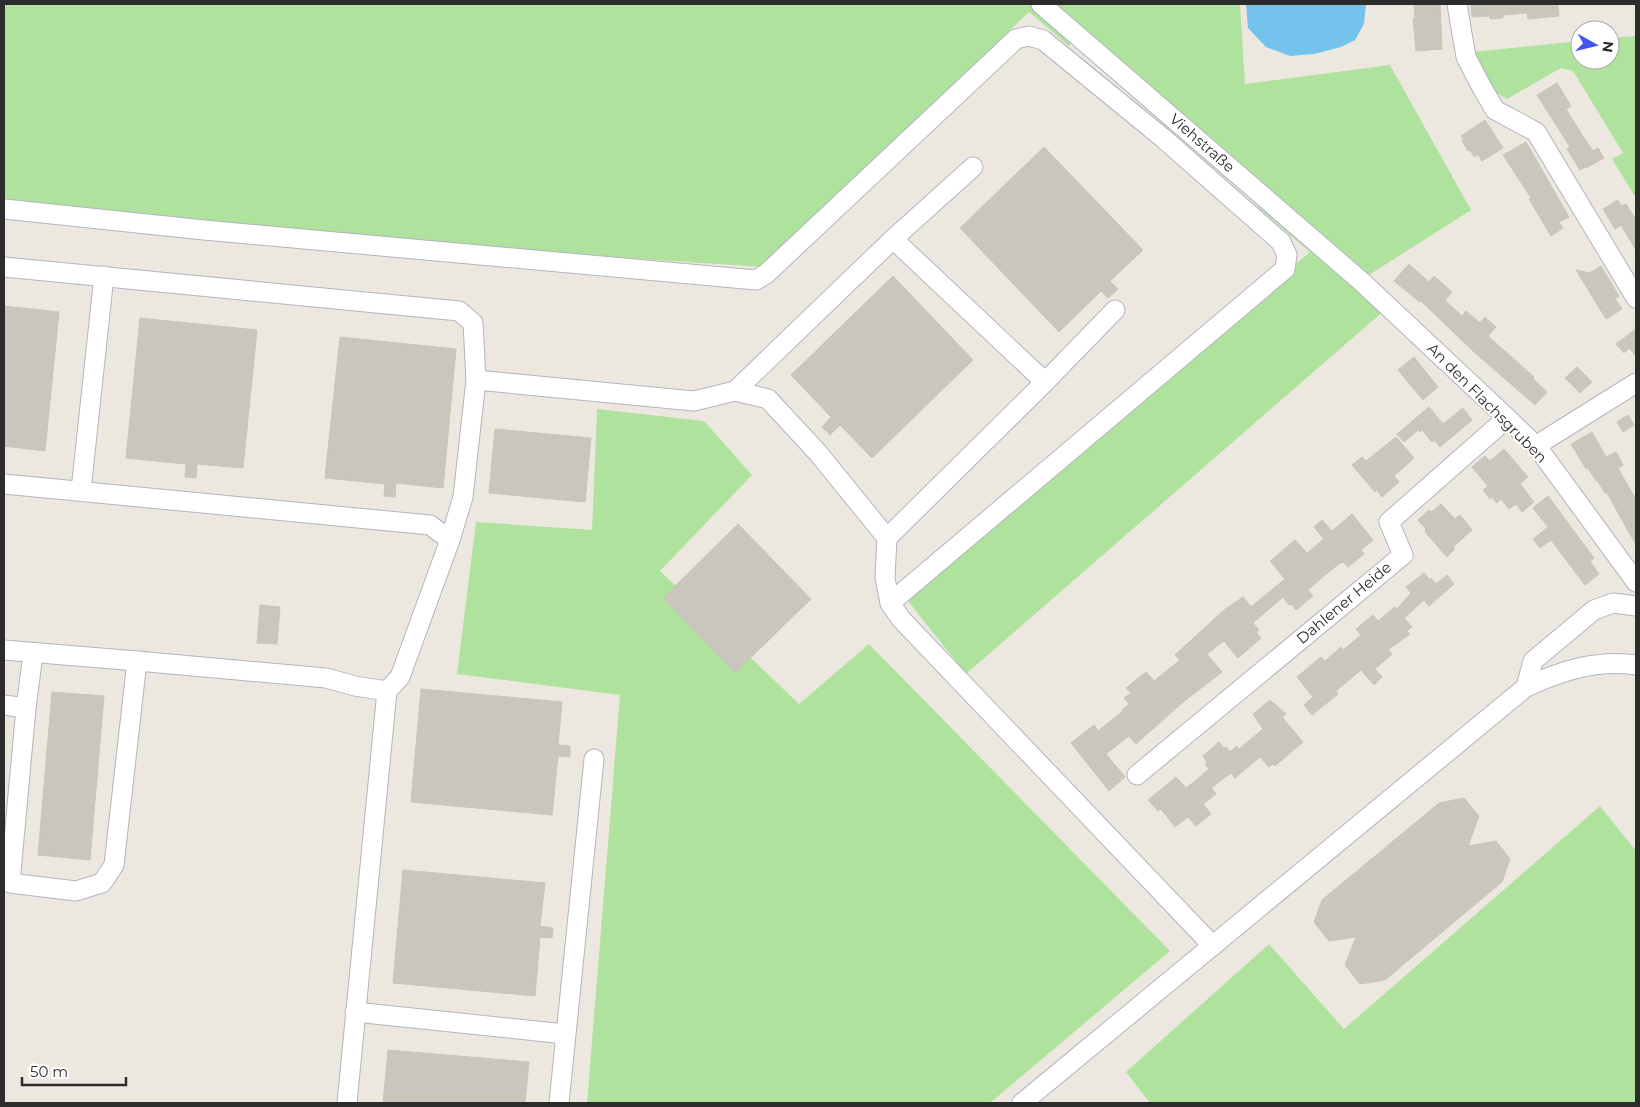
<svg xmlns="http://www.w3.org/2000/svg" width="1640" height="1107" font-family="Montserrat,sans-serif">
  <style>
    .green { fill: #afe39d }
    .water { fill: #74c3ed }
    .building { fill: #c9c6bd; stroke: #c9c5b8 }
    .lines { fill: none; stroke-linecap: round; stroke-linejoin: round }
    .minor-casing { stroke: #b2b4bf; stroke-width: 21 }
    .minor { stroke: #fff; stroke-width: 19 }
    .labels { text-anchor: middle; stroke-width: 4; stroke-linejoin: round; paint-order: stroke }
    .street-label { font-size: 15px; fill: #2c2c2c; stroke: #fff }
  </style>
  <rect width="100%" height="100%" fill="#ede8df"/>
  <g class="green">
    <path d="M4,4h1236l5,80 145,-19 81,145 -113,72 28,27 -420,365 -62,-78 406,-344 -51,-44 -3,-25 -178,-151 -9,14 -40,-34 -266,255 -559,-37 -200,-24z"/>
    <path d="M1636,36v162l-24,-39 11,-6 -50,-82 -12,-3 -54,31 -16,-9 -18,-38 107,-11v19h30v-22z"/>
    <path d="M597,409l107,12 48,54 -92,96 139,133 70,-60 301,307 -180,152h-403l33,-408 -163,-21 19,-152 116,8z"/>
    <path d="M1600,806l36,45v252h-486l-24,-31 143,-128 75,85z"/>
  </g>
  <path class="water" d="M1246,4h120l-2,20 -9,16 -14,7 -27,7 -24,2 -24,-9 -18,-19z"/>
  <g class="building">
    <path d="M1414,4h26l2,45 -26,2 -3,-33h2z"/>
    <path d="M1471,4h87l1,12 -31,3 -1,-6 -24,2v3l-13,1v-3l-18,1z"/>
    <path d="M1557,83l14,23 -5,3 18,29 9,13 5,-3 6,10 -18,10 -1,-1 -5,3 -13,-21 3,-2 -33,-52z"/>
    <path d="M1485,120l18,28 -21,13 -4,-6 -4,2 -4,-7 -2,1 -6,-10 2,-1 -3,-4z"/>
    <path d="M1526,142l43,75 -10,5 4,6 -12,8 -22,-37 2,-1 -28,-43z"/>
    <path d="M1044,147l99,103 -33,31 8,8 -10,9 -7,-7 -42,41 -99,-104z"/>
    <path d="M1618,200l3,6 5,-2 10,16v30l-15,-25 -6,4 -12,-20z"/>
    <path d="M1409,264l20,18 5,-6 18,16 -7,8 17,16 4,-5 14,12 5,-6 11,10 -8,9 46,41 -1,2 14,13 -12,13 -61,-53 -53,-51 -1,1 -26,-21z"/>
    <path d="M1601,266l18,30 -4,3 7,10 -16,10 -30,-49 14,3z"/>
    <path d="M893,276l80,84 -101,98 -32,-33 -10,10 -8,-8 9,-10 -40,-42z"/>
    <path d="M4,306l55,6 -14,139 -41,-5z"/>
    <path d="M140,318l117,12 -14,138 -46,-4 -1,14 -11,-1 1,-13 -60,-6z"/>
    <path d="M1636,329v27l-7,-8 -5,5 -8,-9z"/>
    <path d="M340,337l116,12 -13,139 -47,-5 -1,14 -11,-1 1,-12 -60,-6z"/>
    <path d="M1414,357l24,30 -15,13 -25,-30z"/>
    <path d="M1577,367l15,15 -12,11 -15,-15z"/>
    <path d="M1429,407l14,17 20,-16 9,12 -32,27 -6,-7 -2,2 -10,-12 -2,2 -2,-2 -14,12 -7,-8z"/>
    <path d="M1628,415l6,10 -11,7 -6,-10z"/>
    <path d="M495,429l96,9 -6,64 -96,-9z"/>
    <path d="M1592,432l14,25 10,-5 7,13 -5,3 18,32v45l-29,-52h-2l-8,-13 -1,1 -8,-13 -2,1 -15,-25z"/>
    <path d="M1396,437l18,21 -20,18 5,6 -17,15 -5,-7 -2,2 -23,-27 10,-8 4,4z"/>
    <path d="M1504,449l24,28 -8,7 14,18 -12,10 -6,-8 -7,5 -8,-10 -4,4 -5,-6 -2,2 -7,-9 5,-4 -16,-19 13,-11 5,5z"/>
    <path d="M1548,496l46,62 -4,3 9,13 -14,11 -34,-45 -11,8 -7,-9 15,-12 -15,-19z"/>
    <path d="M1441,504l14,15 5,-4 12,15 -19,17 2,2 -8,8 -22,-25 1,-3 -8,-9 11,-10 2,2z"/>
    <path d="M1352,514l21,26 -12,10 3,4 -16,13 -5,-5 -3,1 -15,12 -17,15 5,6 -17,14 -5,-6 -2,1 -6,-8 -30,26 6,7 -3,2 5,6 -23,20 -14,-17 -17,13 15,18 -40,31 -46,41 -7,-8 -23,18 19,23 -16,14 -38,-48 23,-18 4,6 25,-20 -1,-1 7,-6 -5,-6 7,-5 -5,-5 20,-16 8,9 26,-21 -5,-5 49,-45 19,-13 8,10 34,-28 -15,-18 25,-21 12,13 17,-14 -10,-12 8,-7 10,11z"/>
    <path d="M738,524l73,75 -76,74 -72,-75z"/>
    <path d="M1424,573l6,7 1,-2 5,6 11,-9 7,9 -25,22 -5,-6 -20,18 8,9 -5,4 3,3 -22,16 4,4 -17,15 7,8 -8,8 -13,-15 -25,21 2,3 -26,21 -8,-10 9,-8 -16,-20 24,-20 4,4 16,-14 2,3 18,-15 -5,-6 17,-14 5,6 17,-14 2,2 14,-16 -5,-6z"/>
    <path d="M260,605l20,2 -3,37 -20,-1z"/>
    <path d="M421,689l141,13 -4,43 12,1v11l-12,-1 -6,59 -141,-13z"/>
    <path d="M52,692l52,4 -14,164 -52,-5z"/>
    <path d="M1270,700l16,14 -4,3 21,25 -28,24 -2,-2 -4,3 -9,-10 -25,21 -4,-5 -20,15 5,6 -13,10 8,10 -15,12 -8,-9 -13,10 -14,-18 -3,2 -10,-11 28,-23 10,11 9,-7 14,-12 -4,-5 2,-2 -4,-6 16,-14 5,6 2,-1 4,5 7,-6 2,3 24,-20 -10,-15z"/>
    <path d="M1464,798l15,18 -11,30 28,-5 14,18 -8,23 -117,98 -25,4 -15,-19 11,-28 -27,4 -15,-19 8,-22 117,-97z"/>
    <path d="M403,870l142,13 -5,43 13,2 -1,10 -12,-1 -5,59 -142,-13z"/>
    <path d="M388,1050l141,12 -4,41h-142z"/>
  </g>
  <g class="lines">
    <g class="minor-casing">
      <g id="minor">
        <path d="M1041,4l321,278 145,136 31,30 98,134"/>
        <path d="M1457,4l9,53 15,29 14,24 41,22 100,166"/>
        <path d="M4,209l200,21 552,50 10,-6 250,-235 13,-3 14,4 120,98 118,104 6,13 -2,14 -395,334"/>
        <path d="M893,239l152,143"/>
        <path d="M4,267l455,44 14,12 3,57 -13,117 -13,43 -50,137 -13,14 -40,412"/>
        <path d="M1115,310l-70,72 -158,156 -2,40 5,25 11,16 312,327"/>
        <path d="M476,380l218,21 41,-10 33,8 50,54 69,85"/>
        <path d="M735,391l158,-152 80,-72"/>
        <path d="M1538,448l7,-8 91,-57"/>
        <path d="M4,484l426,41 20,15"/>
        <path d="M81,490l23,-214"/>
        <path d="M4,650l133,11 189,17 29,8 32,5"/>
        <path d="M33,654l-7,54 -16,175 66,8 26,-8 12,-18 23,-204"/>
        <path d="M1526,687l7,-26 61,-51 19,-7 23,3"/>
        <path d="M4,705l22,3"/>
        <path d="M1137,775l266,-220 -14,-33 118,-104"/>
        <path d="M355,1012l210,22"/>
        <path d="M559,1103l35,-344"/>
        <path d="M1022,1103l504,-416c35,-16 71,-28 110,-22"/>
      </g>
    </g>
    <use href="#minor" class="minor"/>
  </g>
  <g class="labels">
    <g class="street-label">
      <text transform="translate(1202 143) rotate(41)" y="5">Viehstraße</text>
      <text transform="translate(1487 403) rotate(45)" y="5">An den Flachsgruben</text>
      <text transform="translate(1344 603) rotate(-40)" y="5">Dahlener Heide</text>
    </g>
  </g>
  <rect width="1640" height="1107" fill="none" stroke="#2c2c2c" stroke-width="10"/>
  <g transform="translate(1595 45) rotate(98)"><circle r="24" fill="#ffffff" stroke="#ababab"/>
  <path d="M0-4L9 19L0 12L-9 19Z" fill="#4255f7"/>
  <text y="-8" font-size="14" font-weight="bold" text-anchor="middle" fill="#2c2c2c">N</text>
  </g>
  <path d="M22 1077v8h104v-8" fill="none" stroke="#2c2c2c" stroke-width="2.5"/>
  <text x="30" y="1077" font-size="15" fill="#2c2c2c" stroke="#ffffff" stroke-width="4" paint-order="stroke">50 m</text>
</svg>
